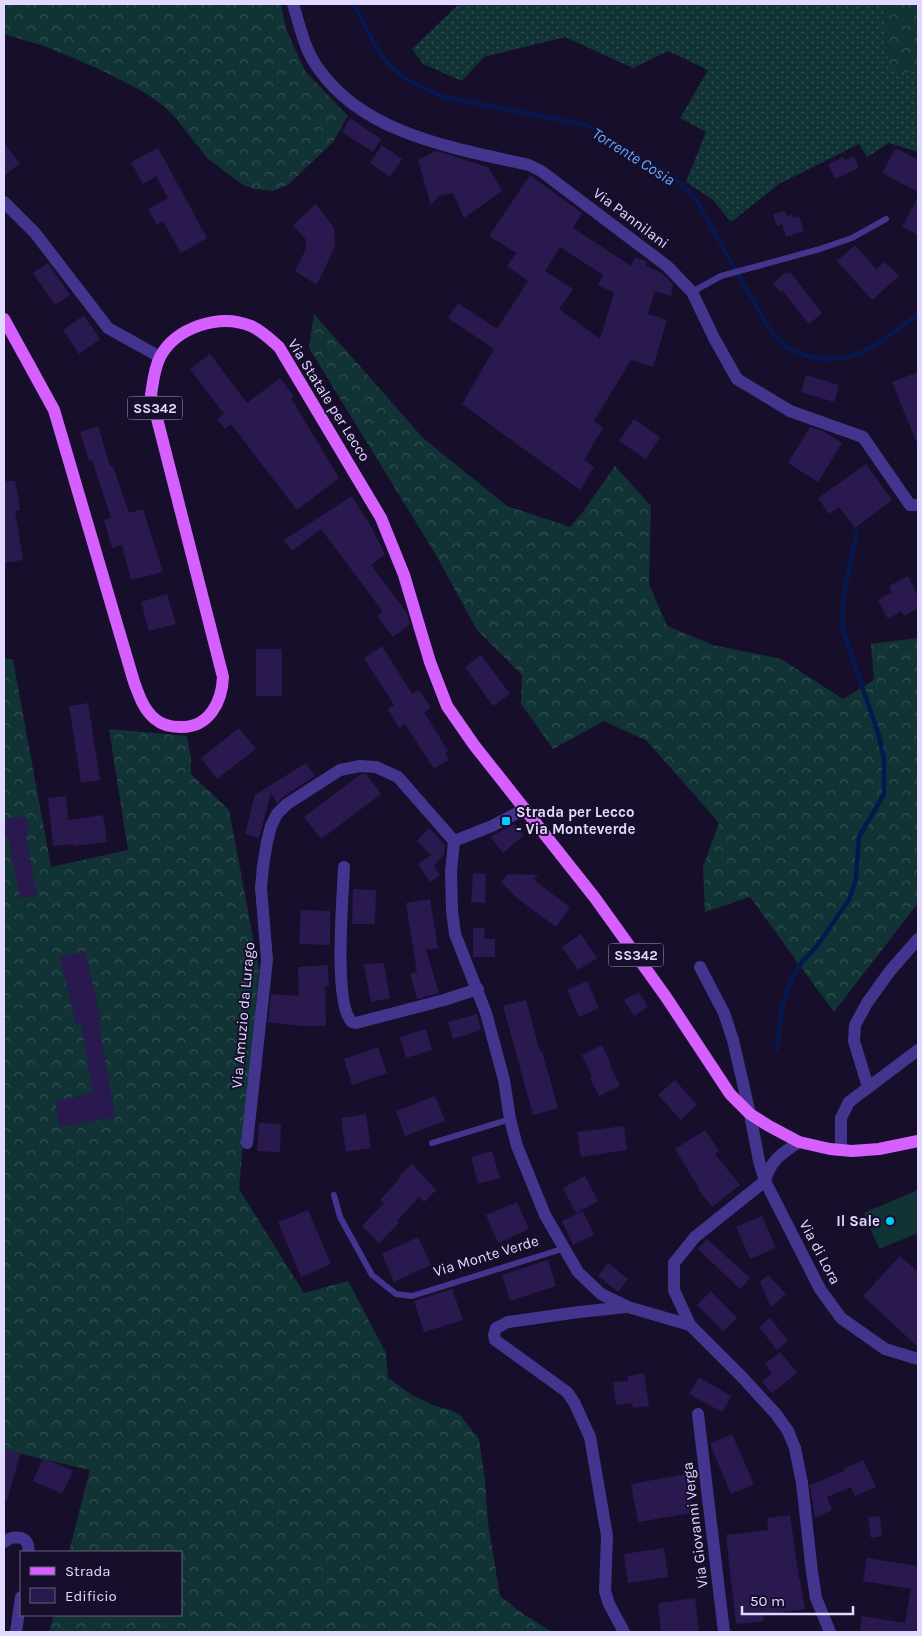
<svg xmlns="http://www.w3.org/2000/svg" width="922" height="1636" font-family="Karla,sans-serif">
  <style>
    .grass { fill: url(#grass-dots) }
    .forest { fill: url(#forest-crowns) }
    .garden { fill: #113336 }
    .lines { fill: none; stroke-linecap: round; stroke-linejoin: round }
    .stream { stroke: #06184d; stroke-width: 4.5 }
    .building { fill: #29194e; fill-rule: evenodd }
    .service { stroke: #43358e; stroke-width: 6 }
    .minor { stroke: #43358e; stroke-width: 12 }
    .primary { stroke: #d560ff; stroke-width: 12 }
    .poi-dot { fill: #05caff; stroke: #170e2b; stroke-width: 2 }
    .labels { text-anchor: middle; stroke-width: 4; stroke-linejoin: round; paint-order: stroke }
    .shield { fill: #170e2b; stroke: #a49cbf; stroke-width: 1 }
    .shield-label { font-size: 14px; font-weight: bold; fill: #e1d9ff }
    .street-label { font-size: 15px; fill: #e1d9ff; stroke: #170e2b }
    .poi-label { font-size: 15px; font-weight: bold; fill: #e1d9ff; stroke: #170e2b; text-anchor: start }
    .water-label { font-size: 16px; font-style: italic; fill: #67a7ff; stroke: #170e2b }
  </style>
  <defs>
    <pattern id="grass-dots" width="8" height="8" patternUnits="userSpaceOnUse" patternTransform="scale(1.25)"><rect width="8" height="8" fill="#113336"/><path d="M2 2h.1M6 6h.1" fill="none" stroke="#335054" stroke-width="1.8" stroke-linecap="round"/></pattern>
    <pattern id="forest-crowns" width="20" height="18" patternUnits="userSpaceOnUse" patternTransform="scale(1.25)"><rect width="20" height="18" fill="#113336"/><path d="M2 6a3 3 0 1 1 6 0M12 15a3 3 0 1 1 6 0" fill="none" stroke="#335054"/></pattern>
  </defs>
  <rect width="100%" height="100%" fill="#170e2b"/>
  <path class="grass" d="M459,4h426l-1,10 34,51v87l-29,-9 -22,14 -8,-13 -80,40 -48,38 -18,-22 -27,-18 20,-50 -26,-14 28,-48 -40,-19 -35,17 -68,-31 -81,20 -22,24 -39,-17 -11,-15z"/>
  <g class="forest">
    <path d="M4,4h277l5,25 19,42 43,45 -15,26 -45,43 -15,6 -18,-2 -12,-4 -35,-26 -33,-42 -11,-11 -20,-14 -43,-22 -54,-23 -43,-13z"/>
    <path d="M885,4h33v61l-2,-1 -13,13 -14,-7 -5,-56z"/>
    <path d="M314,314l109,124 84,68 63,21 12,-14 33,-47 36,40 -2,78 18,42 46,19 68,14 62,40 31,-19 -3,-36 47,-6v265l-84,109 -84,-115 -45,15 -2,-45 16,-44 -72,-82 -43,-20 -51,28 -32,-45 1,-29 -45,-45 -41,-75 -127,-207z"/>
    <path d="M4,658l9,2 38,207 77,-17 -19,-121 78,7 4,22v16l38,36 30,160 -20,219 65,104 44,-12 38,72 2,25 24,17 21,10 20,6 7,4 19,24 6,41 3,43 12,73 23,18 29,18h-503l5,-17h127v-63h-112l21,-82 -86,-20z"/>
  </g>
  <path class="garden" d="M918,1190v43l-39,16 -15,-36z"/>
  <g class="lines">
    <g class="stream">
      <path d="M354,4l23,45 14,18 14,12 39,18 142,28 87,52 22,21 73,129c5,5 9,12 15,17 8,7 18,10 28,13 43,11 75,-19 107,-43"/>
      <path d="M777,1049l5,-42 6,-20 13,-24 16,-17 32,-46 7,-21 3,-42 25,-43v-34l-5,-24 -36,-106v-32l14,-66"/>
    </g>
  </g>
  <g class="building">
    <path d="M350,118l31,21 -8,13 -31,-20z"/>
    <path d="M4,143l16,20 -16,13z"/>
    <path d="M382,145l20,14 -12,18 -20,-14z"/>
    <path d="M158,148l49,90 -26,15 -18,-32 -6,4 -9,-16 20,-11 -12,-22 -13,8 -12,-22z"/>
    <path d="M896,148l22,12v32l-36,-19z"/>
    <path d="M436,151l52,16 14,24 -38,27 -11,-25 -14,3 -8,9 -13,-45z"/>
    <path d="M854,156l5,12 -24,11 -7,-15 15,-7 2,3z"/>
    <path d="M530,175l52,38 -9,15 58,38 4,-9 11,4v5l16,7 11,11 -2,12 -16,-5 -7,23 19,6 -14,47 -22,-7 -37,61 9,7 -19,32 10,7 -14,23 -118,-86 32,-55 -46,-31 10,-15 39,26 31,-48 -21,-15 9,-13 -27,-17zM560,247l43,28 -5,10 16,8 -14,46 -41,-30 14,-20 -28,-18z"/>
    <path d="M918,197v38l-16,-8z"/>
    <path d="M316,204l18,24 1,18 -18,39 -22,-14 11,-22v-9l-13,-15z"/>
    <path d="M785,211l2,5 5,-2 1,4 6,-2 5,15 -18,6 -4,-13 -5,2 -4,-12z"/>
    <path d="M855,245l21,24 9,-7 14,14 -27,24 -35,-39z"/>
    <path d="M48,263l22,32 -15,10 -22,-32z"/>
    <path d="M790,272l32,41 -13,11 -26,-33 -3,1 -7,-9 12,-10 1,1z"/>
    <path d="M84,315l16,24 -21,15 -16,-24z"/>
    <path d="M210,354l37,49 33,-25 14,18 -3,2 48,80 -42,32 -66,-86 -6,5 -8,-10 7,-5 -34,-45z"/>
    <path d="M918,372v74l-26,-64z"/>
    <path d="M806,375l33,10 -5,17 -33,-10z"/>
    <path d="M634,419l26,18 -14,22 -27,-18z"/>
    <path d="M98,426l12,40h3l16,47 14,-4 20,63 -32,8 -9,-35 -10,3 -8,-28 7,-2 -19,-58 -3,1 -9,-29z"/>
    <path d="M810,427l13,4 19,12 -24,39 -30,-19z"/>
    <path d="M866,464l26,36 -37,28 -16,-21 -10,7 -11,-16z"/>
    <path d="M4,481h11l5,29 -5,1 8,49 -19,3z"/>
    <path d="M352,496l17,27 16,31 -14,11 36,48 3,11 -17,13 -16,-21 6,-4 -62,-83 -29,22 -8,-11z"/>
    <path d="M908,576l10,20v12l-14,8 -3,-5 -13,8 -10,-19 14,-8 -3,-6z"/>
    <path d="M167,594l9,30 -27,7 -8,-29z"/>
    <path d="M382,646l30,48 7,-4 12,18 -7,4 24,39 -3,2 4,7 -15,9 -29,-45 -6,4 -11,-19 6,-4 -30,-47z"/>
    <rect x="256" y="649" width="26" height="47"/>
    <path d="M481,655l29,39 -17,12 -28,-39z"/>
    <path d="M88,703l12,77 -19,3 -12,-77z"/>
    <path d="M239,728l17,21 -39,30 -16,-21z"/>
    <path d="M306,763l9,13 -32,21 -6,6 -6,-10 -12,45 -14,-4 10,-39z"/>
    <path d="M361,774h5l15,20 -60,45 -17,-22z"/>
    <path d="M66,796l2,24 35,-5 4,27 -33,4 -1,-2 -20,2 -5,-48z"/>
    <path d="M27,817l1,18 -2,1 11,59 -17,3 -12,-61 -4,1v-19z"/>
    <path d="M514,824l10,11 -21,18 -13,-16z"/>
    <path d="M429,828l16,17 -1,10 -10,11 6,9 -10,7 -12,-18 13,-9 -14,-14z"/>
    <path d="M473,873l13,1 -1,29 -14,-1z"/>
    <path d="M508,874l30,1 -4,5 36,27 -14,20 -38,-28 -17,-17z"/>
    <path d="M353,889l23,1 -1,34h-23z"/>
    <path d="M430,899l8,49 -12,2 13,43 -22,6 -7,-25 7,-2 -11,-69z"/>
    <path d="M301,910l29,1v34l-31,-1z"/>
    <path d="M473,928h12l-1,11h11v18h-22z"/>
    <path d="M581,934l16,24 -19,12 -16,-23z"/>
    <path d="M85,951l16,69h-3l17,97 -55,10 -5,-26 38,-8 -12,-69 -5,1 -16,-68z"/>
    <path d="M384,963l6,35 -19,4 -7,-38z"/>
    <path d="M328,965l1,21h-4l1,40h-25l-33,-4 3,-28 28,2 -1,-29z"/>
    <path d="M587,981l12,27 -20,9 -12,-27z"/>
    <path d="M639,992l9,15 -14,9 -10,-16z"/>
    <path d="M526,1000l14,52 2,-1 16,57 -25,7 -30,-109z"/>
    <path d="M477,1014l4,16 -28,9 -5,-17z"/>
    <path d="M426,1029l6,21 -26,8 -6,-21z"/>
    <path d="M602,1045l8,17 -1,1 11,23 -21,10 -9,-18 2,-1 -10,-22z"/>
    <path d="M378,1047l9,26 -35,12 -8,-26z"/>
    <path d="M675,1080l22,25 -16,15 -23,-25z"/>
    <path d="M435,1096l10,25 -40,15 -9,-25z"/>
    <path d="M366,1114l5,34 -25,4 -5,-34z"/>
    <path d="M259,1123l22,1 -1,28 -23,-1z"/>
    <path d="M624,1126l3,24 -46,7 -4,-25z"/>
    <path d="M705,1130l14,21 -4,3 25,31 -28,22 -14,-18 1,-1 -24,-39z"/>
    <path d="M492,1151l8,27 -22,6 -7,-27z"/>
    <path d="M412,1164l24,26 -12,12 -5,-5 -22,24 2,2 -20,20 -17,-17 22,-23 -4,-3 20,-22 -1,-2z"/>
    <path d="M585,1176l13,25 -22,12 -13,-25z"/>
    <path d="M517,1202l12,27 -31,14 -12,-28z"/>
    <path d="M308,1210l23,54 -30,13 -23,-55z"/>
    <path d="M583,1211l11,24 -21,10 -11,-24z"/>
    <path d="M762,1216l14,32 -26,11 -14,-32z"/>
    <path d="M418,1237l13,28 -37,17 -12,-28z"/>
    <path d="M707,1239l43,39 -10,11 -42,-40z"/>
    <path d="M900,1256l18,16v75l-55,-51z"/>
    <path d="M548,1260l8,26 -46,15 -8,-26z"/>
    <path d="M608,1263l20,16 -10,13 -20,-16z"/>
    <path d="M768,1275l18,19 -15,13 -11,-25z"/>
    <path d="M452,1289l11,31 -39,12 -10,-31z"/>
    <path d="M711,1291l26,27 -14,13 -26,-26z"/>
    <path d="M770,1318l18,23 -11,9 -18,-23z"/>
    <path d="M780,1352l17,21 -25,20 -10,-11 10,-9 -7,-9z"/>
    <path d="M644,1373l5,33 -16,2 -1,-5 -16,2 -3,-23 15,-1v-5z"/>
    <path d="M699,1377l32,19 -9,16 -33,-18z"/>
    <path d="M732,1434l22,50 -23,10 -21,-50z"/>
    <path d="M4,1449l16,5 -13,47 -3,-1z"/>
    <path d="M43,1458l30,13 -11,23 -29,-13z"/>
    <path d="M863,1460l13,27 -21,9 -4,-9 -24,10 5,13 -17,8 -5,-33 34,-14 -1,-2z"/>
    <path d="M686,1474l6,39 -54,9 -7,-38z"/>
    <path d="M790,1515l9,64h1l5,30 -42,6 1,6 -28,3 -10,-89 42,-5 -1,-12z"/>
    <path d="M880,1516l2,20 -11,2 -3,-21z"/>
    <path d="M664,1548l4,29 -40,6 -4,-29z"/>
    <path d="M867,1558l51,8v66h-58l2,-16 43,7 6,-34 -48,-8z"/>
    <path d="M695,1598l4,34h-38l-3,-29z"/>
  </g>
  <g class="lines">
    <g class="service">
      <path d="M692,292l29,-16 99,-27 32,-11 34,-19"/>
      <path d="M432,1143l78,-24"/>
      <path d="M334,1195l6,22 32,58 24,19 16,2 153,-48"/>
    </g>
    <g class="minor">
      <path d="M293,4c7,22 11,45 25,64 46,67 137,80 211,97l12,6 126,95 25,26 22,46 23,41 53,32 73,26 47,68h8"/>
      <path d="M4,202l31,31 73,95 52,29"/>
      <path d="M525,809l-33,17 -38,15 -3,31 1,39 3,23 31,79 18,67 6,39 7,27 28,69 33,57 23,22 27,13 62,18 52,52 34,37 12,17 7,17 7,35 10,89 4,26 14,34"/>
      <path d="M344,867c-1,29 -11,137 8,155l4,1 88,-23 34,-11"/>
      <path d="M700,967l24,46 9,27 17,74 9,47 6,20 55,108 21,29 44,31 33,10"/>
      <path d="M868,1087l-14,-46 1,-16 12,-22 23,-32 28,-32"/>
      <path d="M247,1143l20,-183 -6,-72 2,-22 4,-24 4,-16 6,-12 10,-10 53,-34 20,-4 16,1 22,10 56,64"/>
      <path d="M841,1150v-32l8,-16 69,-52"/>
      <path d="M690,1325l-16,-35v-27l21,-26 70,-56c5,-20 17,-28 34,-39"/>
      <path d="M698,1414l26,218"/>
      <path d="M4,1542c10,-8 27,-6 24,10"/>
      <path d="M16,1632l5,-35"/>
      <path d="M624,1632l-15,-28 -4,-13 2,-55 -17,-99 -16,-35 -7,-10 -72,-52 -1,-5 2,-7 12,-6 71,-10 47,-5"/>
    </g>
    <path class="primary" d="M4,319l50,91 80,272c5,13 9,27 21,37 7,6 16,8 25,8 29,1 42,-25 43,-50l-72,-282c2,-13 3,-26 9,-38 16,-30 60,-44 91,-31 11,5 19,13 28,21l102,171 23,57 26,87 17,44 27,39 121,153 71,99 64,97 20,20 19,12 30,16 31,7 22,2 27,-2 39,-8"/>
  </g>
  <g class="poi-dot">
    <rect x="501" y="816" width="10" height="10" rx="2.5"/>
    <circle cx="890" cy="1221" r="5"/>
  </g>
  <g class="labels">
    <g class="shield">
      <rect x="127.5" y="396.5" width="55" height="23" rx="4"/>
      <rect x="608.5" y="943.5" width="55" height="23" rx="4"/>
    </g>
    <g class="shield-label">
      <text x="155" y="413">SS342</text>
      <text x="636" y="960">SS342</text>
    </g>
    <g class="street-label">
      <text transform="translate(631 218) rotate(37)" y="5">Via Pannilani</text>
      <text transform="translate(329 400) rotate(58)" y="5">Via Statale per Lecco</text>
      <text transform="translate(243 1015) rotate(-85)" y="5">Via Amuzio da Lurago</text>
      <text transform="translate(820 1252) rotate(62)" y="5">Via di Lora</text>
      <text transform="translate(486 1256) rotate(-17)" y="5">Via Monte Verde</text>
      <text transform="translate(695 1525) rotate(-97)" y="5">Via Giovanni Verga</text>
    </g>
    <g class="poi-label">
      <text x="516" y="817">Strada per Lecco<tspan x="516" dy="17">- Via Monteverde</tspan></text>
      <text x="880" y="1226" text-anchor="end">Il Sale</text>
    </g>
    <g class="water-label">
      <text transform="translate(634 156) rotate(32)" y="6">Torrente Cosia</text>
    </g>
  </g>
  <rect width="922" height="1636" fill="none" stroke="#e1d9ff" stroke-width="10"/>
  <rect x="20" y="1551" width="162" height="65" fill="#170e2b" stroke="#685f80"/>
  <rect x="30" y="1567" width="25" height="8" fill="#d560ff" stroke="#685f80"/>
  <text x="65" y="1576" font-size="15" fill="#e1d9ff">Strada</text>
  <rect x="30" y="1588" width="25" height="15" fill="#29194e" stroke="#685f80"/>
  <text x="65" y="1601" font-size="15" fill="#e1d9ff">Edificio</text>
  <path d="M742 1606v8h111v-8" fill="none" stroke="#e1d9ff" stroke-width="2.5"/>
  <text x="750" y="1606" font-size="15" fill="#e1d9ff" stroke="#170e2b" stroke-width="4" paint-order="stroke">50 m</text>
</svg>
